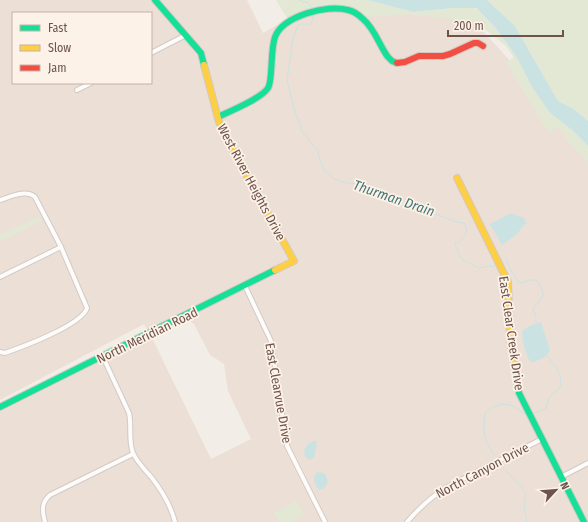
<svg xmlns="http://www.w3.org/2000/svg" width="588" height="522" font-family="'Fira Sans Condensed',sans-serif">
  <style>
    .residential { fill: #ecdfd5; fill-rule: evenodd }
    .green { fill: #e2e8d3 }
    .water { fill: #cae3e2 }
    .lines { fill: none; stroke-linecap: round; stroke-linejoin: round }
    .stream { stroke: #cae3e2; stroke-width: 1 }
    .street-casing { stroke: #d2cac6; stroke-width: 6 }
    .fast-casing { stroke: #d2c9c4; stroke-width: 8 }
    .slow-casing { stroke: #d2c9c4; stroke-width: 8 }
    .jam-casing { stroke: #d2c9c4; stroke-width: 8 }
    .street { stroke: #fdfcfb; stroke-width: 4 }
    .fast { stroke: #16e098; stroke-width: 6 }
    .slow { stroke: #ffcf43; stroke-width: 6 }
    .jam { stroke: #f24e42; stroke-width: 6 }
    .labels { text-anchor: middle; stroke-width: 3.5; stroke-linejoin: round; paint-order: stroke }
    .street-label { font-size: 13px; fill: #6d534b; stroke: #fdf2e7 }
    .water-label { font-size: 14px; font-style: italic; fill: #447678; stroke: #fdf2e7 }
  </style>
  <rect width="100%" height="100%" fill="#f3ede7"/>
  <path class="residential" d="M0,0h247l16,33 57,-33 74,13 78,6 41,45 38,66 9,-4 28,24v372h-588v-111l151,-75 60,123 40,-20 -23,-48 -4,-27 -14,-9 -16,-31 -9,-6 113,-57 -2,-3 -148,73 -4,-7 -144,76zM13,13h138v70h-138z"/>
  <g class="green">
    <path d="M276,0h91l46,12 40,-4h22l19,18 14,19 9,13 15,29 17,25 23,18 16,16v16l-18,-18 -11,-17 -11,5 -42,-70 8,-4 -8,-12 -29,-23 -65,-9 -48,3 -9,-7 -41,2 -25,9z"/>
    <path d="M487,0h101v121l-14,-12 -16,-8 -43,-75z"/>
    <path d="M40,216l2,5 -42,21v-7z"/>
    <path d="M296,500l8,14 -14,8h-11l-5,-9z"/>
  </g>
  <g class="water">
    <path d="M367,0h120l28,26 43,75 16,8 14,12v25l-16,-16 -23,-18 -17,-25 -15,-29 -9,-13 -14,-19 -18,-18h-23l-40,4z"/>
    <path d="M511,213l13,5 3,6h-2l-9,11 -14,10 -12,-21z"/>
    <path d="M541,322l9,28c-4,8 -11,11 -19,12 -4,-3 -11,-27 -8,-31 3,-5 13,-7 18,-9z"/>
    <path d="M313,441h3l1,2 -3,15 -4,2 -5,-3 -1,-7 3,-5z"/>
    <path d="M317,472l7,1c6,6 4,15 -5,17 -5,-5 -7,-13 -2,-18z"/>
  </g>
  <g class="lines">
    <g class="stream">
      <path d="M299,0l4,2h4l4,5 1,3"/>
      <path d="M313,16l-1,6 -3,2h-8l-3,1 -5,13 -6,42 7,29 9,24 15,18 2,10 5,10 9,8 13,4 14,1 95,38 8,1c7,9 -1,16 -9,21l6,15 18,9 11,-2 2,1 4,-2"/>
      <path d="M506,259l4,10 9,14c4,0 6,-2 10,-3 10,-2 14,8 14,16l-10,13 3,8v7"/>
      <path d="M534,413l11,-4 6,-14 6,-4 4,-6 -1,-10 -6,-11 -8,-9"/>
      <path d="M495,455c-12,-13 -12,-26 -10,-42 16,-13 26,-11 41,2"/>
      <path d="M501,465l25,28 -2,15 3,14"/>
    </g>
    <g class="street-casing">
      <g id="street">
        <path d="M151,53l35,-18"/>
        <path d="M77,90l14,-7"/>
        <path d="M0,200c10,-3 26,-11 35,-3l26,50 26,61c-5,17 -65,39 -82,45l-5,-1"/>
        <path d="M0,277l61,-30"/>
        <path d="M245,286l26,55 16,105 38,76"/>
        <path d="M103,357l26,56c3,13 -1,27 4,40 4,9 12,17 19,25 10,13 19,28 23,44"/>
        <path d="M561,477l27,-14"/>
        <path d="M45,522c-3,-11 -4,-19 5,-27l83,-41"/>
        <path d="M407,522c12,-14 24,-25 40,-35l95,-48"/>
      </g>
    </g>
    <g class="fast-casing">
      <g id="fast">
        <path d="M155,0l46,53 3,12"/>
        <path d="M218,117c12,-6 43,-18 50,-29 5,-8 2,-37 7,-51 8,-21 52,-33 73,-27 5,1 11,5 15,9 12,10 16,26 25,38l4,4 5,2"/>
        <path d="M515,369l4,24 65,129"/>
        <path d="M0,407l275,-137"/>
      </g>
    </g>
    <g class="slow-casing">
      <g id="slow">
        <path d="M204,65l15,57 6,14 69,125 -19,9"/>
        <path d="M457,178l51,104 2,57 5,30"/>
      </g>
    </g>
    <g class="jam-casing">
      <path id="jam" d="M397,63l8,-1 14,-6h24l7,-2 24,-11h4l5,3"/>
    </g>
    <use href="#street" class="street"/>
    <use href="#fast" class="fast"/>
    <use href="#slow" class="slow"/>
    <use href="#jam" class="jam"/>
  </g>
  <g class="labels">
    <g class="street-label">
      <text transform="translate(252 182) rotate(62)" y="5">West River Heights Drive</text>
      <text transform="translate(512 333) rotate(82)" y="5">East Clear Creek Drive</text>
      <text transform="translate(147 335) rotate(-26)" y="5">North Meridian Road</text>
      <text transform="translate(279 393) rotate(80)" y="5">East Clearvue Drive</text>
      <text transform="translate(482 470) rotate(-28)" y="5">North Canyon Drive</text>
    </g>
    <g class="water-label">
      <text transform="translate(394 198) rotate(19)" y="5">Thurman Drain</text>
    </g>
  </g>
  <rect x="12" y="12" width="140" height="72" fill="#fdf2e7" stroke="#c3b2a9"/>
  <rect x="20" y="25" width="20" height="6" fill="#16e098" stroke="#c3b2a9"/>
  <text x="48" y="32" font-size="12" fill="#6d534b">Fast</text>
  <rect x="20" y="45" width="20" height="6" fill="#ffcf43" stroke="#c3b2a9"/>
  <text x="48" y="52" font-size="12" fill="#6d534b">Slow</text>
  <rect x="20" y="65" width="20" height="6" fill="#f24e42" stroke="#c3b2a9"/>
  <text x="48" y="72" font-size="12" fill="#6d534b">Jam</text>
  <g transform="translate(556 490) rotate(64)" stroke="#fdf2e7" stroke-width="3" paint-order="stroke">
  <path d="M0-3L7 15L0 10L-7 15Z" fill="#6d534b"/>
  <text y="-6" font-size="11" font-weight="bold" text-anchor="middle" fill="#6d534b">N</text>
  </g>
  <path d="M448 30v6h115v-6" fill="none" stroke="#6d534b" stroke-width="2"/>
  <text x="454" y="30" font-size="12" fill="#6d534b" stroke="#fdf2e7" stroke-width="3" paint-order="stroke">200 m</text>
</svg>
